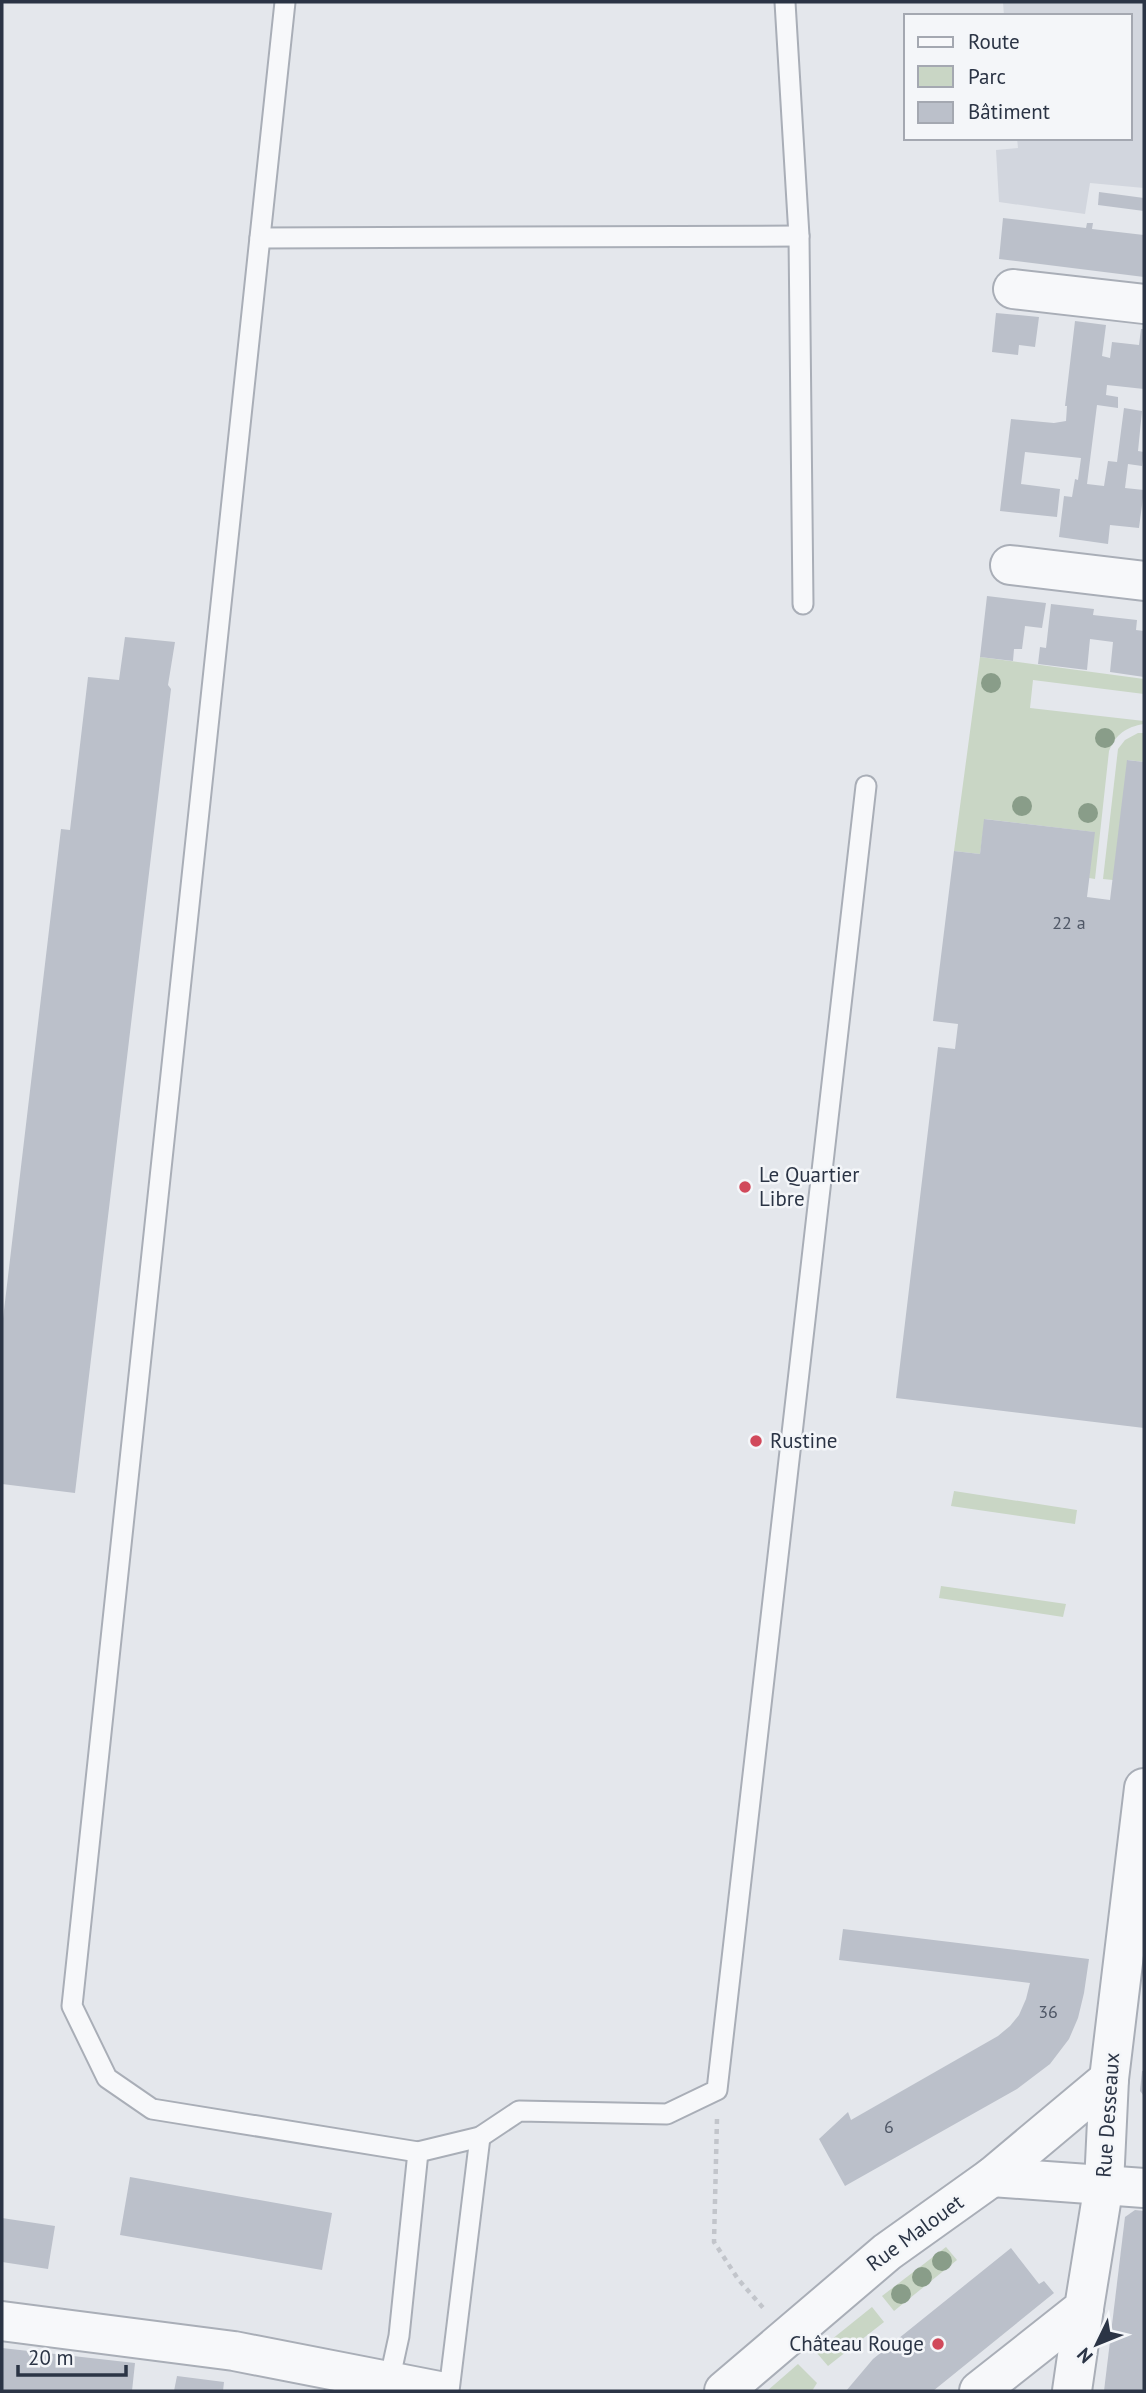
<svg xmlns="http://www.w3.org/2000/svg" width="1146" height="2393" font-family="'PT Sans',sans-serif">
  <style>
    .built { fill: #d2d6de }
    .green { fill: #c9d6c5 }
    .building { fill: #bbc0ca }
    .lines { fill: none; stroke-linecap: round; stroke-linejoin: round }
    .service-casing { stroke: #a9aeb7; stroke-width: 23 }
    .minor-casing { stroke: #a9aeb7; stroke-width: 42 }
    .tertiary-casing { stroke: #a9aeb7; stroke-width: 42 }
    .path { stroke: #c2c5cb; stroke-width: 4.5; stroke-dasharray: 5 5; stroke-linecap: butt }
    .service { stroke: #f7f8fa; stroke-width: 19 }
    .minor { stroke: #f7f8fa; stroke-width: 38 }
    .tertiary { stroke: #f7f8fa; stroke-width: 38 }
    .tree { fill: #899d89 }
    .poi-dot { fill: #d1495b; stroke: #f4f6f9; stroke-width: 2.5 }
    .labels { text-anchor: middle; stroke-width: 5; stroke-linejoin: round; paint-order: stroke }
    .number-label { font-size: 18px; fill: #4f5766 }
    .poi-label { font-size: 21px; fill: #2b3445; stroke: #f4f6f9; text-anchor: start }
    .street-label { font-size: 21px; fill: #2b3445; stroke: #f4f6f9 }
  </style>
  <rect width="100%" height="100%" fill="#e4e7ec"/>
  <path class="built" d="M1003,2h141v186l-54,-5 -5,31 -86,-12 -3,-52 22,-2 -1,-10h113v-122h-126z"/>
  <g class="green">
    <path d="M980,657l164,22v15l-111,-14 -3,28 114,13v3c-18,3 -28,10 -35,27l-14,128 -6,-1 5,-46 -109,-13 -5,35 -26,-3z"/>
    <path d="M1138,733h6v29l-16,-2 -15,120 -10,-1 15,-130 7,-9z"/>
    <path d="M954,1491l123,19 -2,14 -124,-18z"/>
    <path d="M941,1586l125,18 -3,13 -124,-19z"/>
    <path d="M946,2247l11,13 -63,51 -12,-15z"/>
    <path d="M872,2307l12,15 -56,44 -12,-14z"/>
    <path d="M798,2364l19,19 -5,8h-45z"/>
  </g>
  <g class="building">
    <path d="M1099,192l45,6v13l-46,-6z"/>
    <path d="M1003,218l83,10 1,-5h6l-1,6 52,6v42l-145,-18z"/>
    <path d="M996,313l43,4 -4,30 -16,-2 -1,10 -26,-3z"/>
    <path d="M1075,321l31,4 -4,31 8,2 2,-16 27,3 2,-16h3v60l-37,-4 -1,10 12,2v11l-21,-3 -10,79 17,2 4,-25 9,1 7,-54 18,3 -4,40 6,1 -2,14 -14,-2 -3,24 19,2 -5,38 -29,-3 -2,19 -49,-7 5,-41 8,1 3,-18 3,1 3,-22 -56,-6 -4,32 39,5 -3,28 -57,-6 11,-92 43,4 12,-2 1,-15h-2z"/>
    <path d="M987,596l59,7 -4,25 -17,-2 -3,23h-8l-1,12 -33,-4z"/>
    <path d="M1051,604l43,5 -1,6 44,5 -1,10 8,1v46l-34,-5 3,-30 -23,-3 -3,31 -49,-6 2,-17 6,1z"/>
    <path d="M125,637l50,5 -7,43 3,4 -96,804 -73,-9v-157l59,-498 9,1 18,-153 31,3z"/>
    <path d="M1127,760l17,2v666l-248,-30 42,-351 17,2 3,-25 -25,-3 21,-170 26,3 4,-35 111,13 -8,65 23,3z"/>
    <path d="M843,1929l246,30 -5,34 -6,25 -9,21 -19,25 -33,25 -172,97 -26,-47 29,-27 3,8 147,-84 12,-10 9,-11 7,-16 4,-16 -191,-23z"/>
    <path d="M1142,2071h2v25l-4,-5z"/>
    <path d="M130,2177l202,36 -10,57 -202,-35z"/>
    <path d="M1135,2210l9,1v180h-40l21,-174z"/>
    <path d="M2,2218l53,8 -7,43 -46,-7z"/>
    <path d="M1011,2248l28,36 5,-3 10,12 -121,98h-87l27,-32z"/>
    <path d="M2,2348l133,15 -3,28h-130z"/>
    <path d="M177,2376l47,6 -1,9h-49z"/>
  </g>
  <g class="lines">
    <g class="service-casing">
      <g id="service">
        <path d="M285,2l-213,2004 35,72 45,31 266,43 62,-15 39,-26 148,3 50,-24 149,-1304"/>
        <path d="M785,2l14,234 4,368"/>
        <path d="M260,238l539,-2"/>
        <path d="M389,2382l10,-46 19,-184"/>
        <path d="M449,2391l31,-254"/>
      </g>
    </g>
    <g class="minor-casing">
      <g id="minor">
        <path d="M1013,289l131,15"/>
        <path d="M1010,565l134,16"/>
        <path d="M992,2177l152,11"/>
        <path d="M2,2321l232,30 205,40"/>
        <path d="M979,2391l105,-83 20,-124 5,-105"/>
        <path d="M1072,2391l12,-83"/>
      </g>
    </g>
    <g class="tertiary-casing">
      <path id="tertiary" d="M724,2391l163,-139 105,-75 117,-98 35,-291"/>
    </g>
    <path class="path" d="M717,2119l-3,123 24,37 27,31"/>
    <use href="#service" class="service"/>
    <use href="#minor" class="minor"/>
    <use href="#tertiary" class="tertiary"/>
  </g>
  <g class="tree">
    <circle cx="991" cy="683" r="10"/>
    <circle cx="1105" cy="738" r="10"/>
    <circle cx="1022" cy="806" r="10"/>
    <circle cx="1088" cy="813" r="10"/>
    <circle cx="942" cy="2261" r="10"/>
    <circle cx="922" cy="2277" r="10"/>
    <circle cx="901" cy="2294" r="10"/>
  </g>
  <g class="poi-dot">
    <circle cx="745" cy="1187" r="7"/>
    <circle cx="756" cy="1441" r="7"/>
    <circle cx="938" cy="2344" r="7"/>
  </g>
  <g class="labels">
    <g class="number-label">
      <text x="1069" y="929">22 a</text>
      <text x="1048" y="2018">36</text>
      <text x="889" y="2133">6</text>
    </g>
    <g class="poi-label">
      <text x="759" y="1182">Le Quartier<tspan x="759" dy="24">Libre</tspan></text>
      <text x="770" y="1448">Rustine</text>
      <text x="924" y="2351" text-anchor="end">Château Rouge</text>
    </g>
    <g class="street-label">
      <text transform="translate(1108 2115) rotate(-86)" y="7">Rue Desseaux</text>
      <text transform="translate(915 2233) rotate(-36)" y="7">Rue Malouet</text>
    </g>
  </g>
  <rect width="1146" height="2393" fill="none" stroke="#2b3445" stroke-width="7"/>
  <rect x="904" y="14" width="228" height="126" fill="#f4f6f9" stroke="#a4a8b1" stroke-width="2"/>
  <rect x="918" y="37" width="35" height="10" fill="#f7f8fa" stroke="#a4a8b1" stroke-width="2"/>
  <text x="968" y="49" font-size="21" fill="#2b3445">Route</text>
  <rect x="918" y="66" width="35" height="21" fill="#c9d6c5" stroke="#a4a8b1" stroke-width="2"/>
  <text x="968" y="84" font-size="21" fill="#2b3445">Parc</text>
  <rect x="918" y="102" width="35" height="21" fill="#bbc0ca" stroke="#a4a8b1" stroke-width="2"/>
  <text x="968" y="119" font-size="21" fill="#2b3445">Bâtiment</text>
  <g transform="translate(1097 2344) rotate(227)" stroke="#f4f6f9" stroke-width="5" paint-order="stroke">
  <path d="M0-5L12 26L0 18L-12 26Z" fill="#2b3445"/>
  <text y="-10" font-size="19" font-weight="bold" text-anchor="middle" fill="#2b3445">N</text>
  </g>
  <path d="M18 2365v10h108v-10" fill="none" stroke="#2b3445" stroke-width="3.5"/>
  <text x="28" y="2365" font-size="21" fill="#2b3445" stroke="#f4f6f9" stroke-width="5" paint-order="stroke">20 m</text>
</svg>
